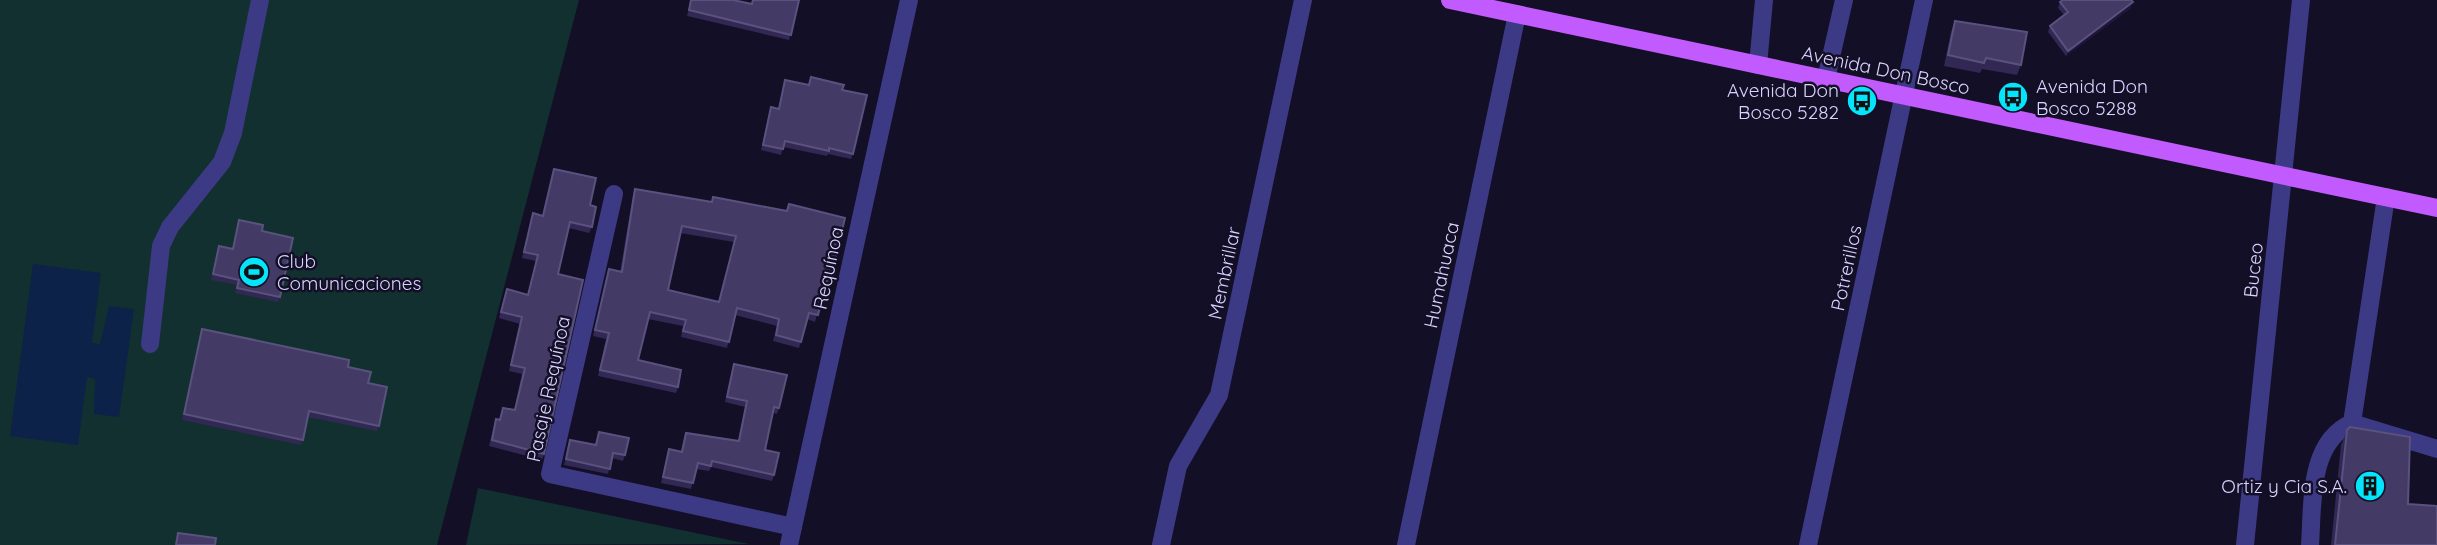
<svg xmlns="http://www.w3.org/2000/svg" width="2437" height="545" font-family="Quicksand,sans-serif">
  <style>
    .green { fill: #12302f }
    .water { fill: #0c2248 }
    .lines { fill: none; stroke-linecap: round; stroke-linejoin: round }
    .minor { stroke: #3d3a85; stroke-width: 18 }
    .major { stroke: #c25bff; stroke-width: 18 }
    .wall { fill: #312854; fill-rule: evenodd }
    .shaded-wall { fill: #1d163a }
    .building { fill: #433a66; stroke: #5a527e; stroke-width: 2; fill-rule: evenodd }
    .labels { text-anchor: middle; stroke-width: 5; stroke-linejoin: round; paint-order: stroke }
    .street-label { font-size: 19px; fill: #d9d4ff; stroke: #130f26 }
    .poi-label { font-size: 19px; fill: #d9d4ff; stroke: #130f26; text-anchor: start }
  </style>
  <rect width="100%" height="100%" fill="#130f26"/>
  <g class="green">
    <path d="M0,0h579l-142,545h-437z"/>
    <path d="M478,488l271,56 -283,1z"/>
  </g>
  <path class="water" d="M33,264l68,9 -9,70 8,1 9,-38 25,3 -15,108 -25,-3 1,-35 -8,-2 -9,68 -68,-9z"/>
  <g class="lines">
    <g class="minor">
      <path d="M1758,65l6,-65"/>
      <path d="M1826,79l18,-79"/>
      <path d="M614,194l-64,280 243,53"/>
      <path d="M150,344l11,-98 9,-19 52,-65 11,-29 27,-133"/>
      <path d="M2352,423l85,26"/>
      <path d="M789,545l120,-545"/>
      <path d="M1161,545l17,-79 41,-71 84,-395"/>
      <path d="M1406,545l111,-531"/>
      <path d="M1808,545l116,-545"/>
      <path d="M2245,545l56,-545"/>
      <path d="M2310,545c3,-41 -2,-103 42,-122l34,-226"/>
    </g>
    <path class="major" d="M1450,0l987,208"/>
  </g>
  <g class="wall">
    <path d="M691,0h42l18,4 1,-4h47l-10,40 -102,-24z"/>
    <path d="M2060,2l71,6 -65,48 -18,-24 2,-6 14,-11 -6,-7z"/>
    <path d="M1955,21l66,44 -4,10 -35,-6 -2,4 -36,-7 7,-34z"/>
    <path d="M811,77l31,13 11,64 -2,5 -23,-5 -1,2 -44,-9 -2,8 -20,-5 8,-37 2,-6 7,2 7,-29 24,5z"/>
    <path d="M554,169l36,36 2,22 -3,6 -20,-5 -11,46 -14,180 -2,6 -53,-14 5,-21 2,-6 4,1 3,-12 11,2 8,-36 -13,-3 11,-47 -21,-6 8,-29 21,5 8,-33 -14,-3 11,-45 10,3z"/>
    <path d="M635,189l76,13 2,-5 73,14 3,-7 42,73 -2,6 -3,-1 -11,40 -8,-3 -8,29 -26,-7 4,-15 -42,-11 -8,33 -46,-11 2,-11 -35,-7 -10,41 40,27 -2,6 -78,-17 8,-37 -13,-3 16,-67 11,3 13,-77zM680,233l54,9 -15,60 -51,-12z"/>
    <path d="M239,220l23,11 18,66 -2,5 -43,-9 2,-8 -26,-5 8,-34 13,3z"/>
    <path d="M202,329l146,38 20,16 11,43 -2,5 -69,-14 -7,28 -119,-25z"/>
    <path d="M734,364l45,44 -2,6 -4,-1 -8,37 9,25 -2,6 -61,-14 -2,4 -13,-2 -5,20 -30,-6 8,-34 12,2 5,-18 52,8 7,-34 -20,-5z"/>
    <path d="M2347,430l61,74 29,41h-106l10,-100z"/>
    <path d="M599,432l26,23 -2,6 -11,-3 -4,16 -44,-9 6,-25 25,5z"/>
  </g>
  <path class="shaded-wall" d="M2133,2l-2,6 -65,48 2,-5z"/>
  <g class="building">
    <path d="M691,0h42l19,4 1,-4h46l-8,35 -102,-25z"/>
    <path d="M2063,0h68l2,2 -65,49 -18,-25 18,-14 -8,-10z"/>
    <path d="M1955,21l72,11 -6,33 -35,-7 -2,5 -36,-8z"/>
    <path d="M811,77l33,8 -2,5 25,5 -14,59 -24,-6v3l-44,-10 -2,8 -20,-4 8,-38 8,2 6,-29 24,5z"/>
    <path d="M554,169l42,9 -6,27 6,2 -4,20 -22,-5 -12,52 25,6 -39,174 -52,-14 4,-21 4,1 3,-12 12,2 10,-42 -14,-3 11,-48 -21,-5 6,-23 21,6 10,-40 -14,-3 9,-39 10,3z"/>
    <path d="M635,189l77,13 1,-5 74,14 2,-7 56,14 -14,59 -3,-1 -10,39 -9,-2 -8,29 -25,-7 3,-16 -42,-11 -8,34 -46,-11 3,-11 -36,-8 -12,48 43,10 -3,17 -78,-17 9,-37 -14,-3 14,-61 13,3zM682,226l54,10 -17,66 -51,-12z"/>
    <path d="M239,220l24,5 -1,6 31,7 -13,59 -43,-9 2,-8 -26,-6 6,-28 14,3z"/>
    <path d="M202,329l147,31 -1,7 23,5 -3,11 19,4 -8,39 -70,-15 -6,29 -119,-26z"/>
    <path d="M734,364l53,11 -8,33 -5,-1 -9,43 14,3 -5,22 -62,-14 -1,5 -13,-3 -5,20 -30,-6 6,-28 13,3 4,-19 53,8 8,-40 -20,-4z"/>
    <path d="M2350,427l60,10 -2,67 29,2v39h-102l12,-115z"/>
    <path d="M599,432l30,6 -4,17 -12,-2 -3,16 -44,-10 4,-19 26,5z"/>
    <path d="M178,533l38,5 -1,7h-39z"/>
  </g>
  <defs>
    <g id="bus-disc" transform="scale(1.575)"><circle r="9.5" fill="#00e5ff" stroke="#130f26"/><path d="M-5-6H5V4H4V6H2V4H-2V6H-4V4H-5ZM-3.5-4V0h7V-4ZM-3.5 1.2v1.5H-2V1.2ZM2 1.2v1.5H3.5V1.2Z" fill="#111"/></g>
    <g id="stadium-disc" transform="scale(1.575)"><circle r="9.5" fill="#00e5ff" stroke="#130f26"/><path d="M0-5a6.5 5 0 1 0 0 10a6.5 5 0 1 0 0-10ZM-3.5-1.8h7v3.6h-7Z" fill="#111"/></g>
    <g id="building-disc" transform="scale(1.575)"><circle r="9.5" fill="#00e5ff" stroke="#130f26"/><path d="M-4-6H4V6H1V3H-1V6H-4ZM-2.5-4.3h1.7v1.8h-1.7ZM.8-4.3h1.7v1.8H.8ZM-2.5-1h1.7V.8h-1.7ZM.8-1h1.7V.8H.8Z" fill="#111"/></g>
  </defs>
  <g fill-rule="evenodd">
    <use href="#bus-disc" x="2013" y="97"/>
    <use href="#bus-disc" x="1862" y="101"/>
    <use href="#stadium-disc" x="254" y="272"/>
    <use href="#building-disc" x="2370" y="486"/>
  </g>
  <g class="labels">
    <g class="street-label">
      <text transform="translate(1886 70) rotate(12)" y="7">Avenida Don Bosco</text>
      <text transform="translate(828 268) rotate(-78)" y="7">Requínoa</text>
      <text transform="translate(1846 268) rotate(-78)" y="7">Potrerillos</text>
      <text transform="translate(2253 270) rotate(-84)" y="7">Buceo</text>
      <text transform="translate(1224 273) rotate(-78)" y="7">Membrillar</text>
      <text transform="translate(1441 275) rotate(-78)" y="7">Humahuaca</text>
      <text transform="translate(548 389) rotate(-78)" y="7">Pasaje Requínoa</text>
    </g>
    <g class="poi-label">
      <text x="2036" y="93">Avenida Don<tspan x="2036" dy="22">Bosco 5288</tspan></text>
      <text x="1839" y="97" text-anchor="end">Avenida Don<tspan x="1839" dy="22">Bosco 5282</tspan></text>
      <text x="277" y="268">Club<tspan x="277" dy="22">Comunicaciones</tspan></text>
      <text x="2347" y="493" text-anchor="end">Ortiz y Cia S.A.</text>
    </g>
  </g>
</svg>
